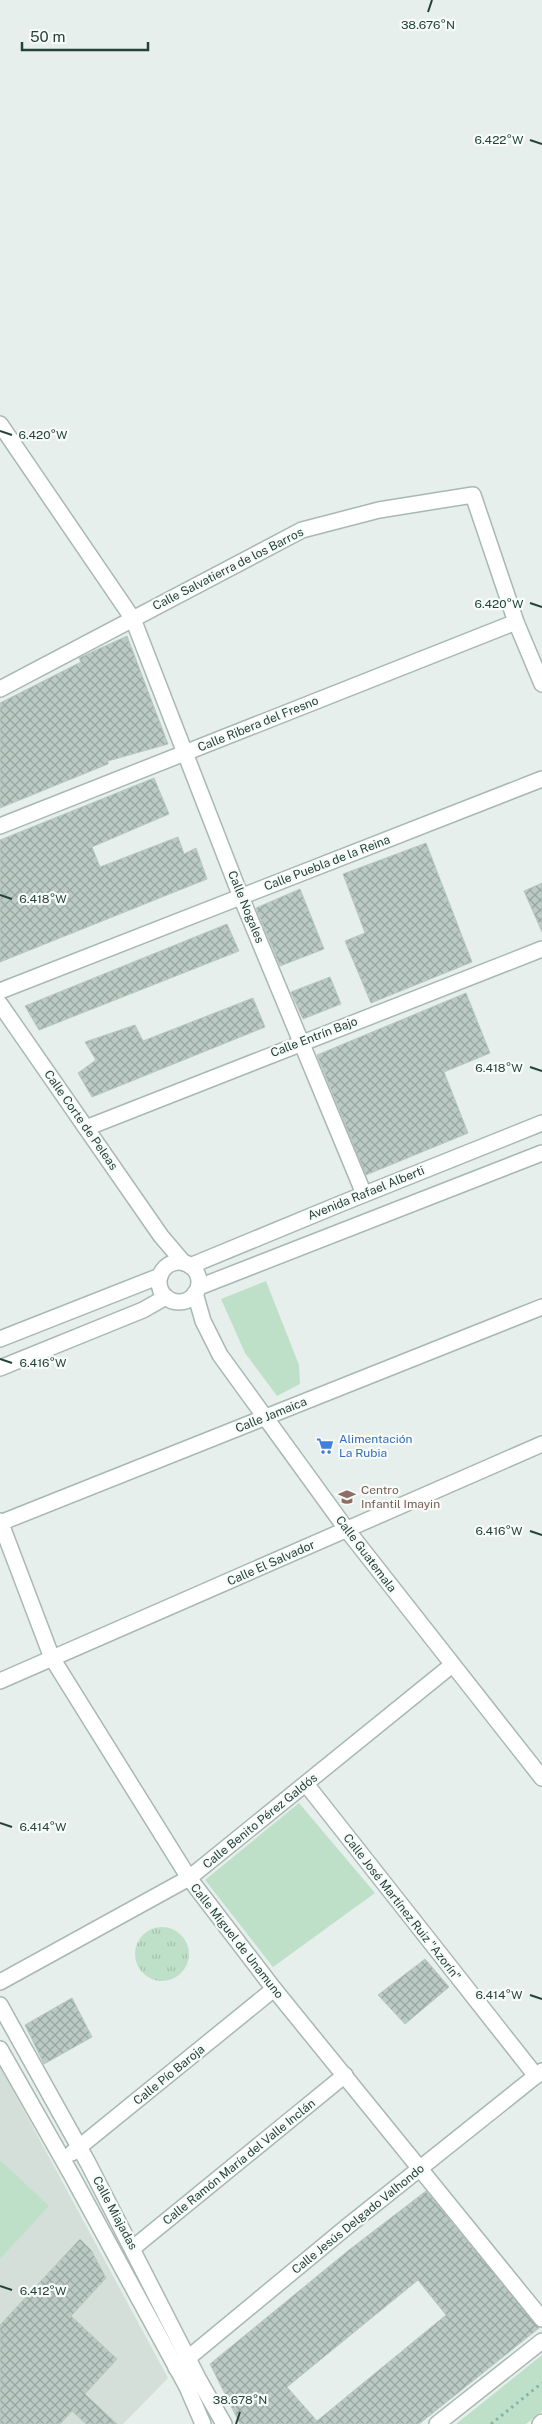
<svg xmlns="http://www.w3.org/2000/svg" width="542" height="2424" font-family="'Public Sans',sans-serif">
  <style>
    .built { fill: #d4dfda }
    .grass { fill: url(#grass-tufts) }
    .park { fill: #bfe0c8 }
    .building { fill: url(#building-cross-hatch); stroke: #b8c9c2; fill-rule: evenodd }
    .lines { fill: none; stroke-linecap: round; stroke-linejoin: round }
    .minor-casing { stroke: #a8b8b2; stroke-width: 18 }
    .path { stroke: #86b3a5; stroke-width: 3; stroke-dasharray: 2.5 4; stroke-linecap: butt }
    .minor { stroke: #fff; stroke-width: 15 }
    .ticks { fill: none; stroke: #24423a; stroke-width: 2 }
    .labels { text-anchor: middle; stroke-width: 4.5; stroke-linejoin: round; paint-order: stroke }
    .street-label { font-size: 12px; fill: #24423a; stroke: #f7fbf9 }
    .shop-label { font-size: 12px; fill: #366cbe; stroke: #f7fbf9; text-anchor: start }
    .education-label { font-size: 12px; fill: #785e54; stroke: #f7fbf9; text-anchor: start }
    .ticks-label { font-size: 12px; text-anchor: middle; fill: #24423a; stroke: #f7fbf9; stroke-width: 4.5; stroke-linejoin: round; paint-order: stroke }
  </style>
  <defs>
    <pattern id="grass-tufts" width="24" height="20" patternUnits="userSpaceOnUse" patternTransform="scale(1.25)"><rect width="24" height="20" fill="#bfe0c8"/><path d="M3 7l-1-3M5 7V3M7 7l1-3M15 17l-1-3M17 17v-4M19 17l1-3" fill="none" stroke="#a4c1ad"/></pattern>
    <pattern id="building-cross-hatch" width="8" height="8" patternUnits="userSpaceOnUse" patternTransform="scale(1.25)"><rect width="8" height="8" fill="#bbcac4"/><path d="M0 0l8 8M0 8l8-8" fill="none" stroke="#98a6a0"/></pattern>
  </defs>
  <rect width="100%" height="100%" fill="#e6efeb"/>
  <path class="built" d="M0,2066l168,312 -45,46h-123z"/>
  <circle class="grass" cx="162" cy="1954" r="27"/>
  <g class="park">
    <path d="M266,1281l33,84 1,19 -23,12 -32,-43 -24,-54z"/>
    <path d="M299,1803l76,90 -102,74 -68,-87z"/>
    <path d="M0,2160l49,46 -49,53z"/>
    <path d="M542,2355v56l-16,13h-70z"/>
  </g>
  <g class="building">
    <path d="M127,636l41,108 -60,17v3l-108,44v-105l81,-41 -2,-4z"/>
    <path d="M154,778l15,36 -77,33 8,20 78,-30 6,17 12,-6 11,31 -207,83v-122z"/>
    <path d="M426,843l46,119 -101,41 -26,-62 20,-8 -22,-59z"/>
    <path d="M542,883v49l-18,-41z"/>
    <path d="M300,889l24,60 -44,17 -24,-58z"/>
    <path d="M227,924l12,27 -200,79 -14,-24z"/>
    <path d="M330,977l11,27 -38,15 -12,-27z"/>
    <path d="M466,993l24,60 -46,19 24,61 -102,42 -49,-120z"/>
    <path d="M253,998l12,29 -173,70 -14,-24 18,-13 -11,-18 50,-17 8,16z"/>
    <path d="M425,1959l24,28 -44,37 -27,-29z"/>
    <path d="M72,1998l20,39 -48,27 -19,-39z"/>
    <path d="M426,2191l113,137 -120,96h-179l-30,-60 139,-114zM418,2280l28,35 -129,106 -30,-34z"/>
    <path d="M80,2239l11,11 15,28 -35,38 46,43 -32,35 32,30h-31l-14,-13 -12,13h-60v-99z"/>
  </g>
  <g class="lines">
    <g class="minor-casing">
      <g id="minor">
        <path d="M0,424l133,195 108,278 123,297"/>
        <path d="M0,689l302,-159 77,-20 94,-15 43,127 26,62"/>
        <path d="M0,826l516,-204"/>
        <path d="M0,991l542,-212"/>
        <path d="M0,1004l161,232 23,27"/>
        <path d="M86,1128l456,-179"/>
        <circle cx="179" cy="1282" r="20"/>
        <path d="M190,1266l150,-62 202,-81"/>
        <path d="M199,1287l343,-134"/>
        <path d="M195,1293l8,28 17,34 127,175 195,248"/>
        <path d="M0,1339l160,-63"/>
        <path d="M0,1368l143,-58 23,-13"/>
        <path d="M0,1521l52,137 137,220 85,111 268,330"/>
        <path d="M0,1523l542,-216"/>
        <path d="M0,1681l542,-237"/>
        <path d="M306,1784l230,292"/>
        <path d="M0,1982l189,-104 263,-213"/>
        <path d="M0,2005l88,158 111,217 25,44"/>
        <path d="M0,2049l71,125 116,213 16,37"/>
        <path d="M72,2153l202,-164"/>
        <path d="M133,2248l212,-173"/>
        <path d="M176,2368l173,-143 193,-154"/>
        <path d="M437,2424l105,-83"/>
        <path d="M540,2424l2,-2"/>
      </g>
    </g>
    <path class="path" d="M491,2424l51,-41"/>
    <use href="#minor" class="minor"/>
  </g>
  <path class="ticks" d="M428,12l4,-12M530,140l12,4M0,431l12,4M530,603l12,4M0,895l12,4M530,1067l12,4M0,1359l12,4M530,1531l12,4M0,1823l12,4M530,1995l12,4M0,2286l12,4M236,2424l4,-12"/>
  <defs>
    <g id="supermarket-bare" transform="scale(1.35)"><path d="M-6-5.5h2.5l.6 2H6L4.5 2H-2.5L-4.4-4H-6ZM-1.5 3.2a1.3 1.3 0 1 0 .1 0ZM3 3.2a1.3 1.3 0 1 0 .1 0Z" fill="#3f7fe0" stroke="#f7fbf9" stroke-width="2.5" paint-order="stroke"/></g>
    <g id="school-bare" transform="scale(1.35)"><path d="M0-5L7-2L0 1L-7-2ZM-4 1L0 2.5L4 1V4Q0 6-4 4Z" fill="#8d6e63" stroke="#f7fbf9" stroke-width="2.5" paint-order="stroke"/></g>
  </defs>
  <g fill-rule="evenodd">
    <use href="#supermarket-bare" x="325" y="1446"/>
    <use href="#school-bare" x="347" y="1497"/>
  </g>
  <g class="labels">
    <g class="street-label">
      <text transform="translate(228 569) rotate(-27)" y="4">Calle Salvatierra de los Barros</text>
      <text transform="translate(258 724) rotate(-22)" y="4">Calle Ribera del Fresno</text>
      <text transform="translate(327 863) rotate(-21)" y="4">Calle Puebla de la Reina</text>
      <text transform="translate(246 907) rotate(68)" y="4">Calle Nogales</text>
      <text transform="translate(314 1037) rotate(-21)" y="4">Calle Entrín Bajo</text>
      <text transform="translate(81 1120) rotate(55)" y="4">Calle Corte de Peleas</text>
      <text transform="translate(366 1193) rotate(-22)" y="4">Avenida Rafael Alberti</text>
      <text transform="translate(271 1415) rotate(-22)" y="4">Calle Jamaica</text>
      <text transform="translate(366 1554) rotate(53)" y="4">Calle Guatemala</text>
      <text transform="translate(271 1563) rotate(-24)" y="4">Calle El Salvador</text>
      <text transform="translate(260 1821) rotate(-39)" y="4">Calle Benito Pérez Galdós</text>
      <text transform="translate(402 1907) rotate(52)" y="4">Calle José Martínez Ruiz "Azorín"</text>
      <text transform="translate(237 1941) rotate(52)" y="4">Calle Miguel de Unamuno</text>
      <text transform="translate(169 2075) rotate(-39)" y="4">Calle Pío Baroja</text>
      <text transform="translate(239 2162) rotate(-39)" y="4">Calle Ramón María del Valle Inclán</text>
      <text transform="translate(115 2213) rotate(62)" y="4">Calle Miajadas</text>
      <text transform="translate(358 2219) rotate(-39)" y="4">Calle Jesús Delgado Valhondo</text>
    </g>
    <g class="shop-label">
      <text x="339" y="1443">Alimentación<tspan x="339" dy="14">La Rubia</tspan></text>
    </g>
    <g class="education-label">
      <text x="361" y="1494">Centro<tspan x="361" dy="14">Infantil Imayin</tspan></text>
    </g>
  </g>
  <g class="ticks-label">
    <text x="428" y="29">38.676°N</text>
    <text x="499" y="144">6.422°W</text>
    <text x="43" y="439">6.420°W</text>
    <text x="499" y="608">6.420°W</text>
    <text x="43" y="903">6.418°W</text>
    <text x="499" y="1072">6.418°W</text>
    <text x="43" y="1367">6.416°W</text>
    <text x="499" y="1535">6.416°W</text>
    <text x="43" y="1831">6.414°W</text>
    <text x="499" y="1999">6.414°W</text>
    <text x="43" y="2295">6.412°W</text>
    <text x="240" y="2404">38.678°N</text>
  </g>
  <path d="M22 42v8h126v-8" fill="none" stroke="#24423a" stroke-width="2.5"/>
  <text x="30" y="42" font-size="15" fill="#24423a" stroke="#f7fbf9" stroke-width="4" paint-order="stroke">50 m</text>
</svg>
